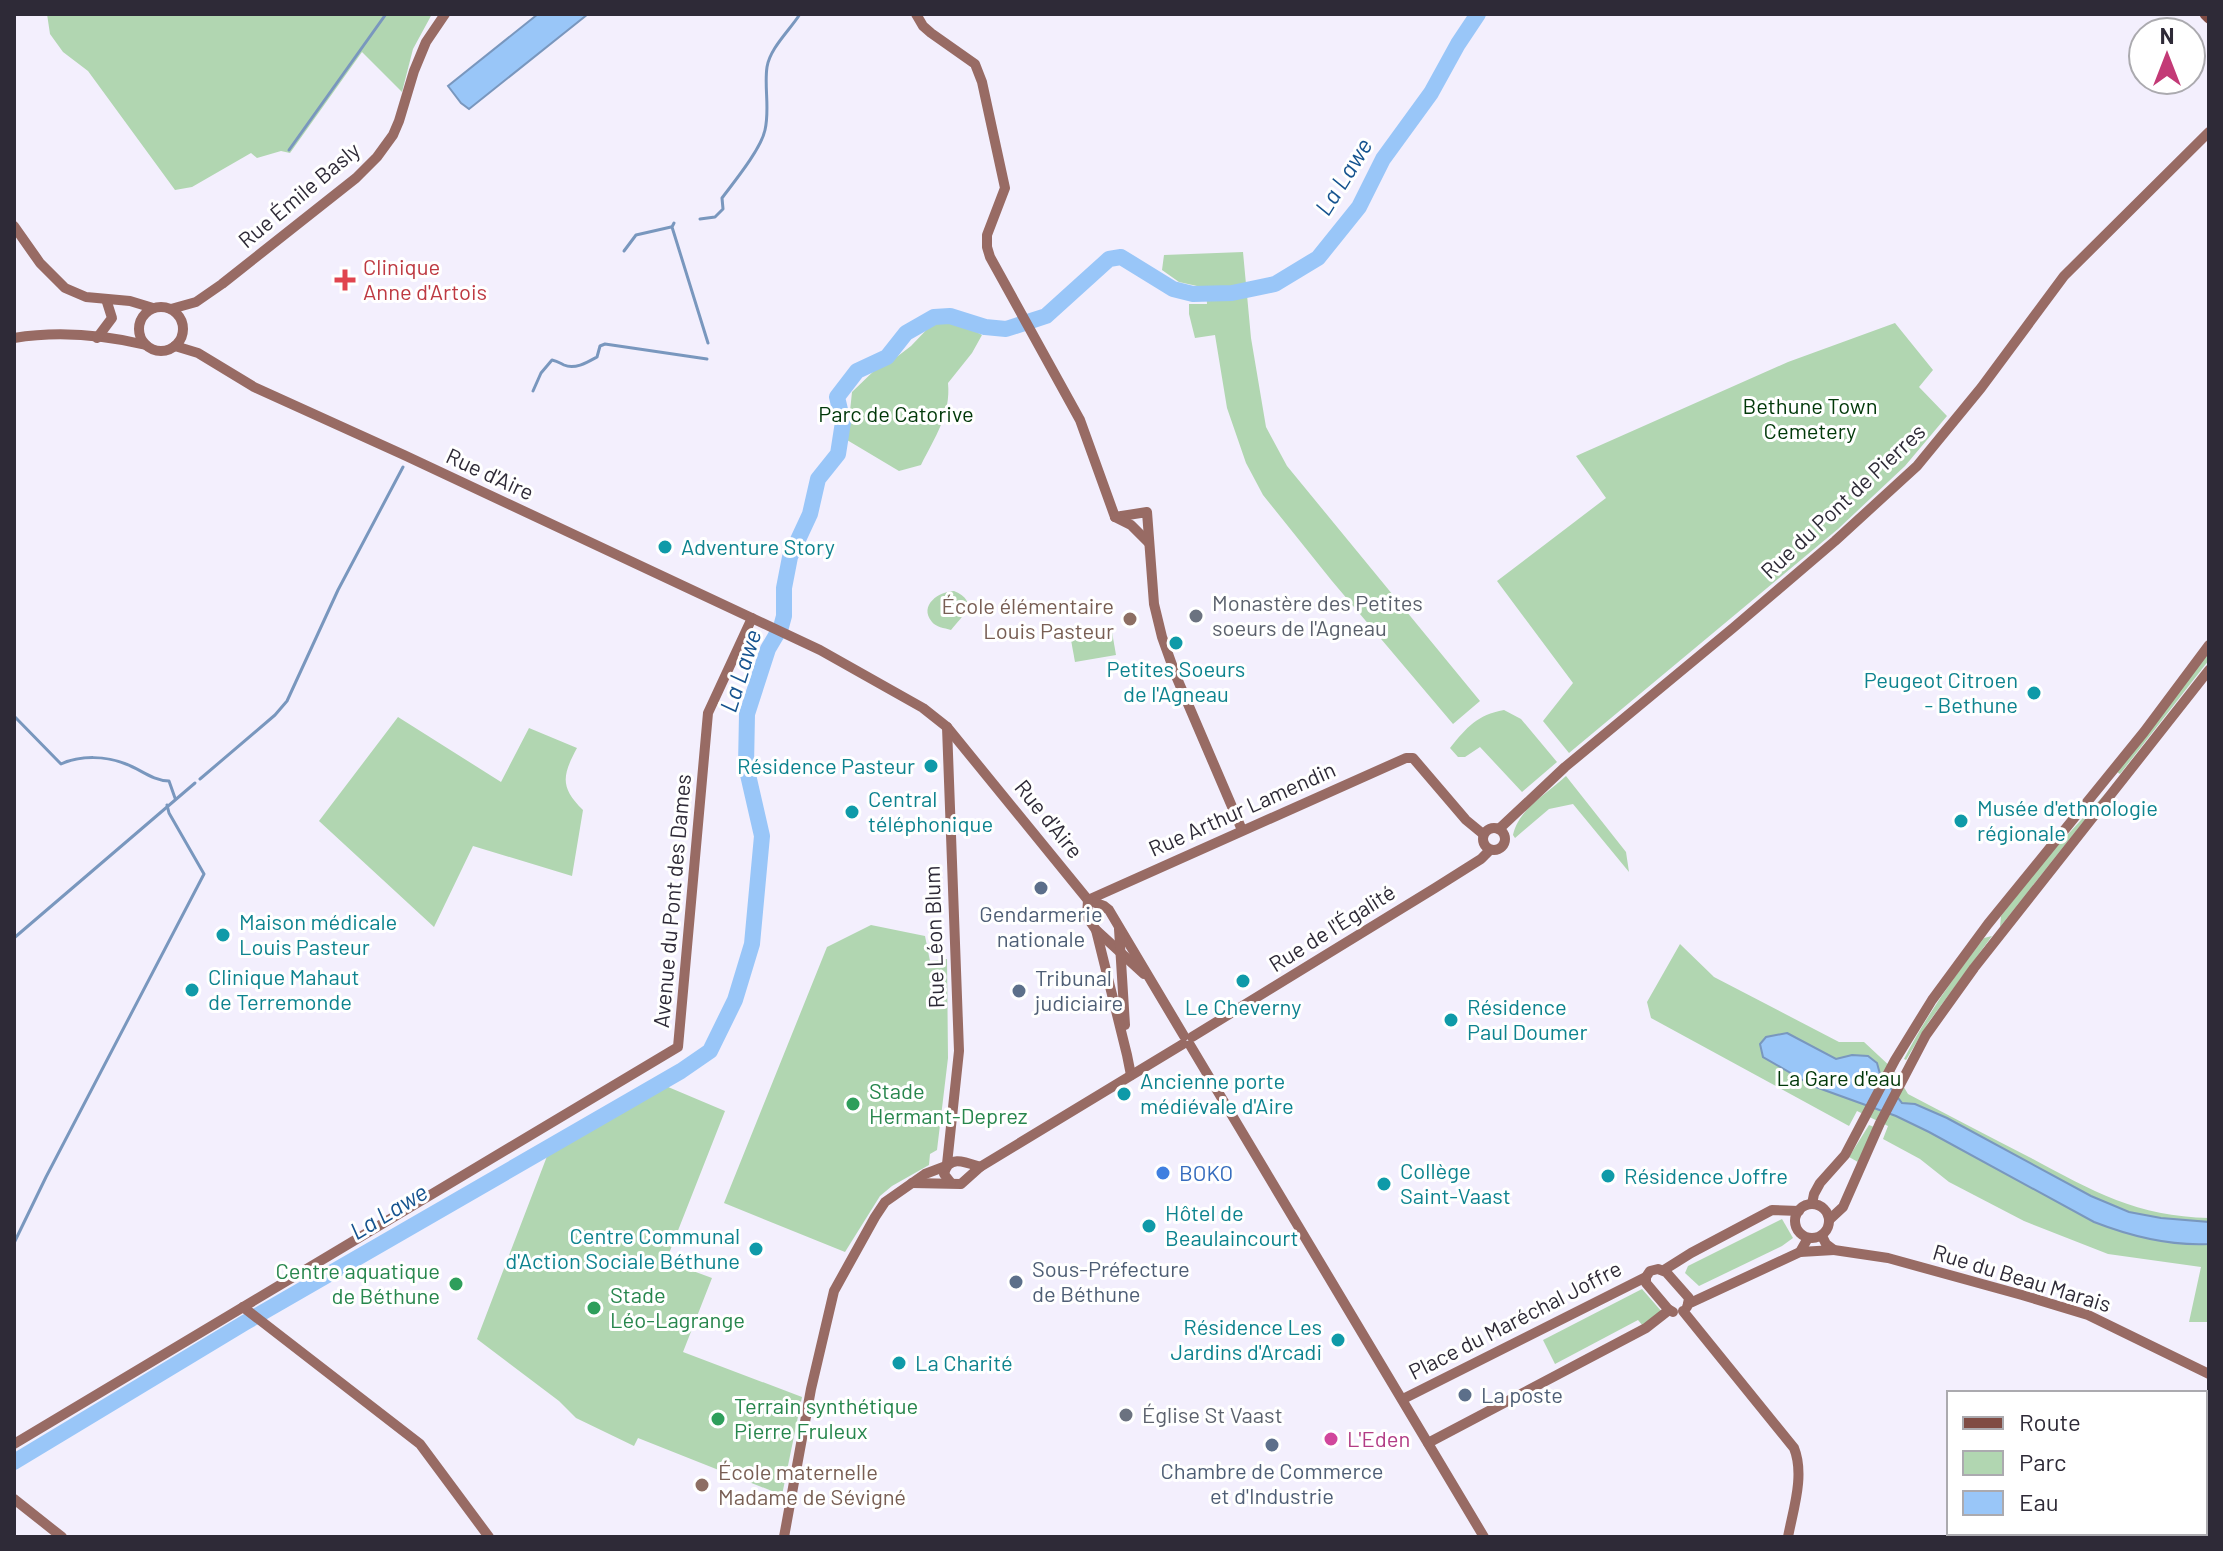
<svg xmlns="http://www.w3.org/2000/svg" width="2223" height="1551" font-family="Barlow,sans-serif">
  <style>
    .green { fill: #b1d6b1 }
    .water { fill: #99c6f8; stroke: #7997be; stroke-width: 2 }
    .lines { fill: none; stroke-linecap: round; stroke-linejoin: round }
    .stream { stroke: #7997be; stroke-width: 3 }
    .river { stroke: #99c6f8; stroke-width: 16 }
    .secondary { stroke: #986b64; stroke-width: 10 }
    .primary { stroke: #804c44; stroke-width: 11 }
    .health-dot { fill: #e0444e; stroke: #fff; stroke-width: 3 }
    .culture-dot { fill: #0f9aa8; stroke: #fff; stroke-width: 3 }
    .worship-dot { fill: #6b7280; stroke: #fff; stroke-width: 3 }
    .education-dot { fill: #8d6e63; stroke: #fff; stroke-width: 3 }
    .service-dot { fill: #5c6f8a; stroke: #fff; stroke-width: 3 }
    .leisure-dot { fill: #2e9e5b; stroke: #fff; stroke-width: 3 }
    .shop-dot { fill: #3f7fe0; stroke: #fff; stroke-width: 3 }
    .hotel-dot { fill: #d1479c; stroke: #fff; stroke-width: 3 }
    .labels { text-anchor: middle; stroke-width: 6; stroke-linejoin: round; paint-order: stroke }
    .street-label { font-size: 22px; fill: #2e2a37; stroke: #fff }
    .health-label { font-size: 22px; fill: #be3a42; stroke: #fff; text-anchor: start }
    .park-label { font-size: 22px; fill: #013809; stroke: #fff }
    .culture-label { font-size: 22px; fill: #0d838f; stroke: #fff; text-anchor: start }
    .worship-label { font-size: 22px; fill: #5b616d; stroke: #fff; text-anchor: start }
    .education-label { font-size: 22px; fill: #785e54; stroke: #fff; text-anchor: end }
    .service-label { font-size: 22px; fill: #4e5e75; stroke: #fff; text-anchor: start }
    .leisure-label { font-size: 22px; fill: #27864d; stroke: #fff; text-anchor: start }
    .shop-label { font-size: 22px; fill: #366cbe; stroke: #fff; text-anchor: start }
    .hotel-label { font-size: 22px; fill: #b23c85; stroke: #fff; text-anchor: start }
    .water-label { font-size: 24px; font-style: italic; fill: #15538f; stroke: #fff }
  </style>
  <rect width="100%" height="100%" fill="#f3effd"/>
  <g class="green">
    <path d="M47,14h385l-19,35 -11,43 -40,-40 -72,101 -9,-2 -24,7 -6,-5 -59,34 -17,3 -87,-119 -25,-19 -13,-18z"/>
    <path d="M1243,252l8,86 15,89 21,39 193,235 -27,23 -121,-143 -69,-86 -17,-32 -19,-55 -12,-73 -20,3 -6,-24v-10h18l-1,-16 -27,-6 -17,-12 2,-15z"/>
    <path d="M946,321l23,7 13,7 -10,18 -24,30c3,31 -13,54 -27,82l-22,6 -52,-31 5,-48 27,-26 19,-10 13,-10 23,-24z"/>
    <path d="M1895,323l38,47 -14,17 28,29 -42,50 -67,63 -269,224 -26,-32 30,-38 -76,-102 109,-83 -30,-42 212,-94z"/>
    <path d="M954,591c26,11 9,24 -3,39 -7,-2 -15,-3 -19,-8 -14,-17 8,-31 22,-31z"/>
    <path d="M1112,632l4,23 -41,7 -4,-22z"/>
    <path d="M2209,652v8l-89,114 -3,-2z"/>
    <path d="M1504,710l17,9 36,43 -35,30 -42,-45 -15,10h-7l-8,-9c17,-21 27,-33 54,-38z"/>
    <path d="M398,717l103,65 28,-54 48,20c-15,28 -17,39 6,62l-11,66 -99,-30 -39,81 -115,-106z"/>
    <path d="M1566,776l60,76 3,20 -56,-68 -24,5 -34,29 -2,-3c6,-27 34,-41 53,-59z"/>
    <path d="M2106,793l-106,134 1,-11 45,-58z"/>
    <path d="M871,925l54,11 5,25 17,-2 1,99 -11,92 -7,4 -1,11 -37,21 -12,10 -35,56 -121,-49 103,-256z"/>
    <path d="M1992,936l-64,87 -22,37 -2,-1c22,-43 50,-82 80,-121z"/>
    <path d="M1680,944l34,33 125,65h25l29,27 15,25c40,21 80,42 121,63 61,33 108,60 180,61v104h-20l12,-55 -93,-13 -84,-33 -75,-39 -29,-23 -37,-20 5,-13 -31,-15 -8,15 -198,-108 -4,-16z"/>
    <path d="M661,1084l64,27 -59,150 46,17 -29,74 119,45 -20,98 -144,-57 -4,8 -58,-28 -17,-17 -82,-62 72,-188 44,-24z"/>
    <path d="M1869,1125l5,2 -16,35 -9,-5z"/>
    <path d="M1782,1219l11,19 -11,8 -83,40 -14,-13 3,-7z"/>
    <path d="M1642,1289l20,23 -19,14 -5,-6 -83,44 -12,-24z"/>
  </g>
  <g class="water">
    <path d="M538,14h50l-119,95 -8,-6 -13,-17z"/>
    <path d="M1787,1033l49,26 16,-4 16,1 9,7 3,11 22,29 13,1 32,14 144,78 38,16 32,6 48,4v22c-39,2 -79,-8 -115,-22l-165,-90 -33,-16 -83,-30 -50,-29 -3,-13 6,-7z"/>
  </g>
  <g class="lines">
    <g class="stream">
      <path d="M289,150l97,-136"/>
      <path d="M700,219l15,-2 8,-8 -1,-11c12,-16 39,-49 43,-68 5,-21 -1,-43 2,-63 3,-19 23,-37 33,-53"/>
      <path d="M674,223l-2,4 36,116"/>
      <path d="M624,251l12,-16 35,-8"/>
      <path d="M533,391l8,-18 11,-13c5,1 8,3 12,5 11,5 24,-3 33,-8l3,-11 5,-2 102,15"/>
      <path d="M14,716l47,48c20,-9 45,-8 65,0 14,5 27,17 43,17l6,17"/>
      <path d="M200,779l75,-64 12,-14 51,-111 65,-123"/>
      <path d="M14,938l181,-155"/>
      <path d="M14,1243l32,-66 158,-303 -35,-61 -2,-8"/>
    </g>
    <path class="river" d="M14,1462l232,-140 435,-251 29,-20 25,-51 17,-56 10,-108 -16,-70 1,-52 21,-65 13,-22 3,-11v-28l6,-31 20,-43 8,-35 20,-25 5,-32 -6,-25 20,-26 30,-14 19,-24 28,-16 16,-1 35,11 21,2 40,-13 63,-57 12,-2 52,32 20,5 39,-1 43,-9 43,-26 41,-51 24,-48 48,-66 27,-49 20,-30"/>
    <g class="secondary">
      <path d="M916,14l7,12 8,7 44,31 7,18 23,106 -18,47v12l3,10 90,163 35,97"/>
      <path d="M14,226l26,37 25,25 21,9 44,4 23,7"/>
      <circle cx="161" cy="329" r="22"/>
      <path d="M171,309l25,-7 26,-18 134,-106 21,-21 16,-22 6,-14 15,-50 12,-29 19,-28"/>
      <path d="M14,338c43,-7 90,-3 132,7"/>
      <path d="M97,338l15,-20 -6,-19"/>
      <path d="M175,346l23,7 56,34 150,68 416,195 103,58 24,19 141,173"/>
      <path d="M1115,517l32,-5 7,92 8,33 14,39 66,154"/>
      <path d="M1115,517l16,8 18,18"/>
      <path d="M947,727l12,324 -12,113"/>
      <circle cx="1494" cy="839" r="11"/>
      <path d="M1499,829l66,-62 168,-139 102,-87 82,-75 64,-78 83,-112 145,-144"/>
      <path d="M1088,900l318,-142h7l53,62 17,14"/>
      <path d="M1088,900l16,6 5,4 75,126"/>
      <path d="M1088,900l-1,17 9,13 48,44"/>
      <path d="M1119,929l6,96"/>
      <path d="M1096,930l31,125 4,20"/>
      <path d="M1192,1037l243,-149 46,-29 9,-9"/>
      <path d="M1190,1045l294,492"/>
      <path d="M912,1183l49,1 19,-17 203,-123"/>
      <path d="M951,1183l-7,-9c4,-20 22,-12 36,-7"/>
      <circle cx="1812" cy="1221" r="17"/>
      <path d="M1812,1204l2,-10 6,-11 25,-28 50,-95 37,-60 56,-76 156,-192 65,-87"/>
      <path d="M1829,1220l14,-13 37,-84 46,-88 48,-67 235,-298"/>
      <path d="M1822,1236l4,8 8,6 54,8 134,37 66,20 121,59"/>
      <path d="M1800,1252l34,-2"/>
      <path d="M1664,1270l27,-17 81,-43 27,1"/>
      <path d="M1646,1277v6l22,26 5,3"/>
      <path d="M243,1307l177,137 69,93"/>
      <path d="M1687,1307l1,-3 112,-52 8,-14"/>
      <path d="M1683,1311l111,137c11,27 -1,62 -6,89"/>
      <path d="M1403,1399l243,-122 4,-6 8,-2 8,3 23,26 -1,6"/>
      <path d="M1428,1443l218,-115 23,-18"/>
      <path d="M14,1444l664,-397 30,-334 44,-95"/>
      <path d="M14,1499l48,38"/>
      <path d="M784,1537l27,-148 23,-98 41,-74 10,-15 40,-28 21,-8"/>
    </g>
    <path class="primary" d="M2205,14l4,4"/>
  </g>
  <path class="health-dot" d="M341 268h8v8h8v8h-8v8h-8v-8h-8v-8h8z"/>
  <g class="culture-dot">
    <circle cx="665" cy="547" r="8"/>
    <circle cx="1176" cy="643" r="8"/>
    <circle cx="2034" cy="693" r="8"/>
    <circle cx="931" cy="766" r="8"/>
    <circle cx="852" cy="812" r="8"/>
    <circle cx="1961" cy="821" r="8"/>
    <circle cx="223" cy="935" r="8"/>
    <circle cx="1243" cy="981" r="8"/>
    <circle cx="192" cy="990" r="8"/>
    <circle cx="1451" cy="1020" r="8"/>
    <circle cx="1124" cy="1094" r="8"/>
    <circle cx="1608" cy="1176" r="8"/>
    <circle cx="1384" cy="1184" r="8"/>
    <circle cx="1149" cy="1226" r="8"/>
    <circle cx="756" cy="1249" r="8"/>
    <circle cx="1338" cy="1340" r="8"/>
    <circle cx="899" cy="1363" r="8"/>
  </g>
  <g class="worship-dot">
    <circle cx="1196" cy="616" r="8"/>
    <circle cx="1126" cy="1415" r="8"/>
  </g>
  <g class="education-dot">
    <circle cx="1130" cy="619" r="8"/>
    <circle cx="702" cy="1485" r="8"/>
  </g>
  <g class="service-dot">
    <circle cx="1041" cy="888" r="8"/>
    <circle cx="1019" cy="991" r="8"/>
    <circle cx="1016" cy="1282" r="8"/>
    <circle cx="1465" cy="1395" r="8"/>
    <circle cx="1272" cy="1445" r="8"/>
  </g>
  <g class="leisure-dot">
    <circle cx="853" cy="1104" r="8"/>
    <circle cx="456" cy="1284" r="8"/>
    <circle cx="594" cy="1308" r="8"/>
    <circle cx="718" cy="1419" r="8"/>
  </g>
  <circle class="shop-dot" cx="1163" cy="1173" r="8"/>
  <circle class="hotel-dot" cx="1331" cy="1439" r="8"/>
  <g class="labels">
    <g class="street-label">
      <text transform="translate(299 195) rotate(-40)" y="8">Rue Émile Basly</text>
      <text transform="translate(490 474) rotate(25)" y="8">Rue d'Aire</text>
      <text transform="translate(1843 501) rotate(-43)" y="8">Rue du Pont de Pierres</text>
      <text transform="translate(1242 809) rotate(-24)" y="8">Rue Arthur Lamendin</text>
      <text transform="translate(1049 819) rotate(51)" y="8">Rue d'Aire</text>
      <text transform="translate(672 901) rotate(-85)" y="8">Avenue du Pont des Dames</text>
      <text transform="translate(1332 928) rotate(-32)" y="8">Rue de l'Égalité</text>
      <text transform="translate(934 937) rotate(-92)" y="8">Rue Léon Blum</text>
      <text transform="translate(2022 1278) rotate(17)" y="8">Rue du Beau Marais</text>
      <text transform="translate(1515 1320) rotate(-27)" y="8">Place du Maréchal Joffre</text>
    </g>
    <g class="health-label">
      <text x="363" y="275">Clinique<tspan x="363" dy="25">Anne d'Artois</tspan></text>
    </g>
    <g class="park-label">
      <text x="1810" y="414">Bethune Town<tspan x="1810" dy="25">Cemetery</tspan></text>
      <text x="896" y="422">Parc de Catorive</text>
      <text x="1839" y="1086">La Gare d'eau</text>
    </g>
    <g class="culture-label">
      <text x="681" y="555">Adventure Story</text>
      <text x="1176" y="677" text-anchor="middle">Petites Soeurs<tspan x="1176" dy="25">de l'Agneau</tspan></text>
      <text x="2018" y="688" text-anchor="end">Peugeot Citroen<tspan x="2018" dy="25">- Bethune</tspan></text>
      <text x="915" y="774" text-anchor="end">Résidence Pasteur</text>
      <text x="868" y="807">Central<tspan x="868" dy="25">téléphonique</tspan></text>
      <text x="1977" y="816">Musée d'ethnologie<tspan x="1977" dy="25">régionale</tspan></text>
      <text x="239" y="930">Maison médicale<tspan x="239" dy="25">Louis Pasteur</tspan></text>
      <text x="208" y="985">Clinique Mahaut<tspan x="208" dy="25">de Terremonde</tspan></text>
      <text x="1243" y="1015" text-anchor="middle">Le Cheverny</text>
      <text x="1467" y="1015">Résidence<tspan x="1467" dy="25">Paul Doumer</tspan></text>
      <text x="1140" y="1089">Ancienne porte<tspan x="1140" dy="25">médiévale d'Aire</tspan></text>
      <text x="1400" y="1179">Collège<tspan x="1400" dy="25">Saint-Vaast</tspan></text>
      <text x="1624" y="1184">Résidence Joffre</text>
      <text x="1165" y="1221">Hôtel de<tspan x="1165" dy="25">Beaulaincourt</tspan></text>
      <text x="740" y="1244" text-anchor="end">Centre Communal<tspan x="740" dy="25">d'Action Sociale Béthune</tspan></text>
      <text x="1322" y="1335" text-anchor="end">Résidence Les<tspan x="1322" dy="25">Jardins d'Arcadi</tspan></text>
      <text x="915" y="1371">La Charité</text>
    </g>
    <g class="worship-label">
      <text x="1212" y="611">Monastère des Petites<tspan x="1212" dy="25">soeurs de l'Agneau</tspan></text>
      <text x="1142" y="1423">Église St Vaast</text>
    </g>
    <g class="education-label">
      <text x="1114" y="614">École élémentaire<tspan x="1114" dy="25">Louis Pasteur</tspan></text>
      <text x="718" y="1480" text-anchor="start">École maternelle<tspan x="718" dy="25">Madame de Sévigné</tspan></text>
    </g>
    <g class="service-label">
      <text x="1041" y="922" text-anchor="middle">Gendarmerie<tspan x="1041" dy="25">nationale</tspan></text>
      <text x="1035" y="986">Tribunal<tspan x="1035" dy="25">judiciaire</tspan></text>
      <text x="1032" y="1277">Sous-Préfecture<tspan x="1032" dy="25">de Béthune</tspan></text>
      <text x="1481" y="1403">La poste</text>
      <text x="1272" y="1479" text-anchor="middle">Chambre de Commerce<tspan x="1272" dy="25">et d'Industrie</tspan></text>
    </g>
    <g class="leisure-label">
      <text x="869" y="1099">Stade<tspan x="869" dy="25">Hermant-Deprez</tspan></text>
      <text x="440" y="1279" text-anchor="end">Centre aquatique<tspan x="440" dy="25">de Béthune</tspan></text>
      <text x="610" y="1303">Stade<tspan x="610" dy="25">Léo-Lagrange</tspan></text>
      <text x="734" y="1414">Terrain synthétique<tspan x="734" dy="25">Pierre Fruleux</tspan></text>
    </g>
    <g class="shop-label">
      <text x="1179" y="1181">BOKO</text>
    </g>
    <g class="hotel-label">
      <text x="1347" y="1447">L'Eden</text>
    </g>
    <g class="water-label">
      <text transform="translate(1344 177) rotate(-58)" y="8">La Lawe</text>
      <text transform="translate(741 671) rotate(-72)" y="8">La Lawe</text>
      <text transform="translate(389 1212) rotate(-31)" y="8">La Lawe</text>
    </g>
  </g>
  <rect width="2223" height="1551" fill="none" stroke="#2e2a37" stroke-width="32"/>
  <rect x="1947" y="1391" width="260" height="144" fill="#ffffff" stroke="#abaaaf" stroke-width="2"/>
  <rect x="1963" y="1417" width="40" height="12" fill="#804c44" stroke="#abaaaf" stroke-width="2"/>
  <text x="2019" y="1431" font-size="24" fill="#2e2a37">Route</text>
  <rect x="1963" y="1451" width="40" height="24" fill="#b1d6b1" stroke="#abaaaf" stroke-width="2"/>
  <text x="2019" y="1471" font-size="24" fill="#2e2a37">Parc</text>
  <rect x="1963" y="1491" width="40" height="24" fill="#99c6f8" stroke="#abaaaf" stroke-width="2"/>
  <text x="2019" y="1511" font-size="24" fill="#2e2a37">Eau</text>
  <g transform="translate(2167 56)"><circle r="38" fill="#ffffff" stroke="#abaaaf" stroke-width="2"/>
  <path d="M0-6L14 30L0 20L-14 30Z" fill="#c33a76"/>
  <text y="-12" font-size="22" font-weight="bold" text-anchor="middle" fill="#2e2a37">N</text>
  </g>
</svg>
